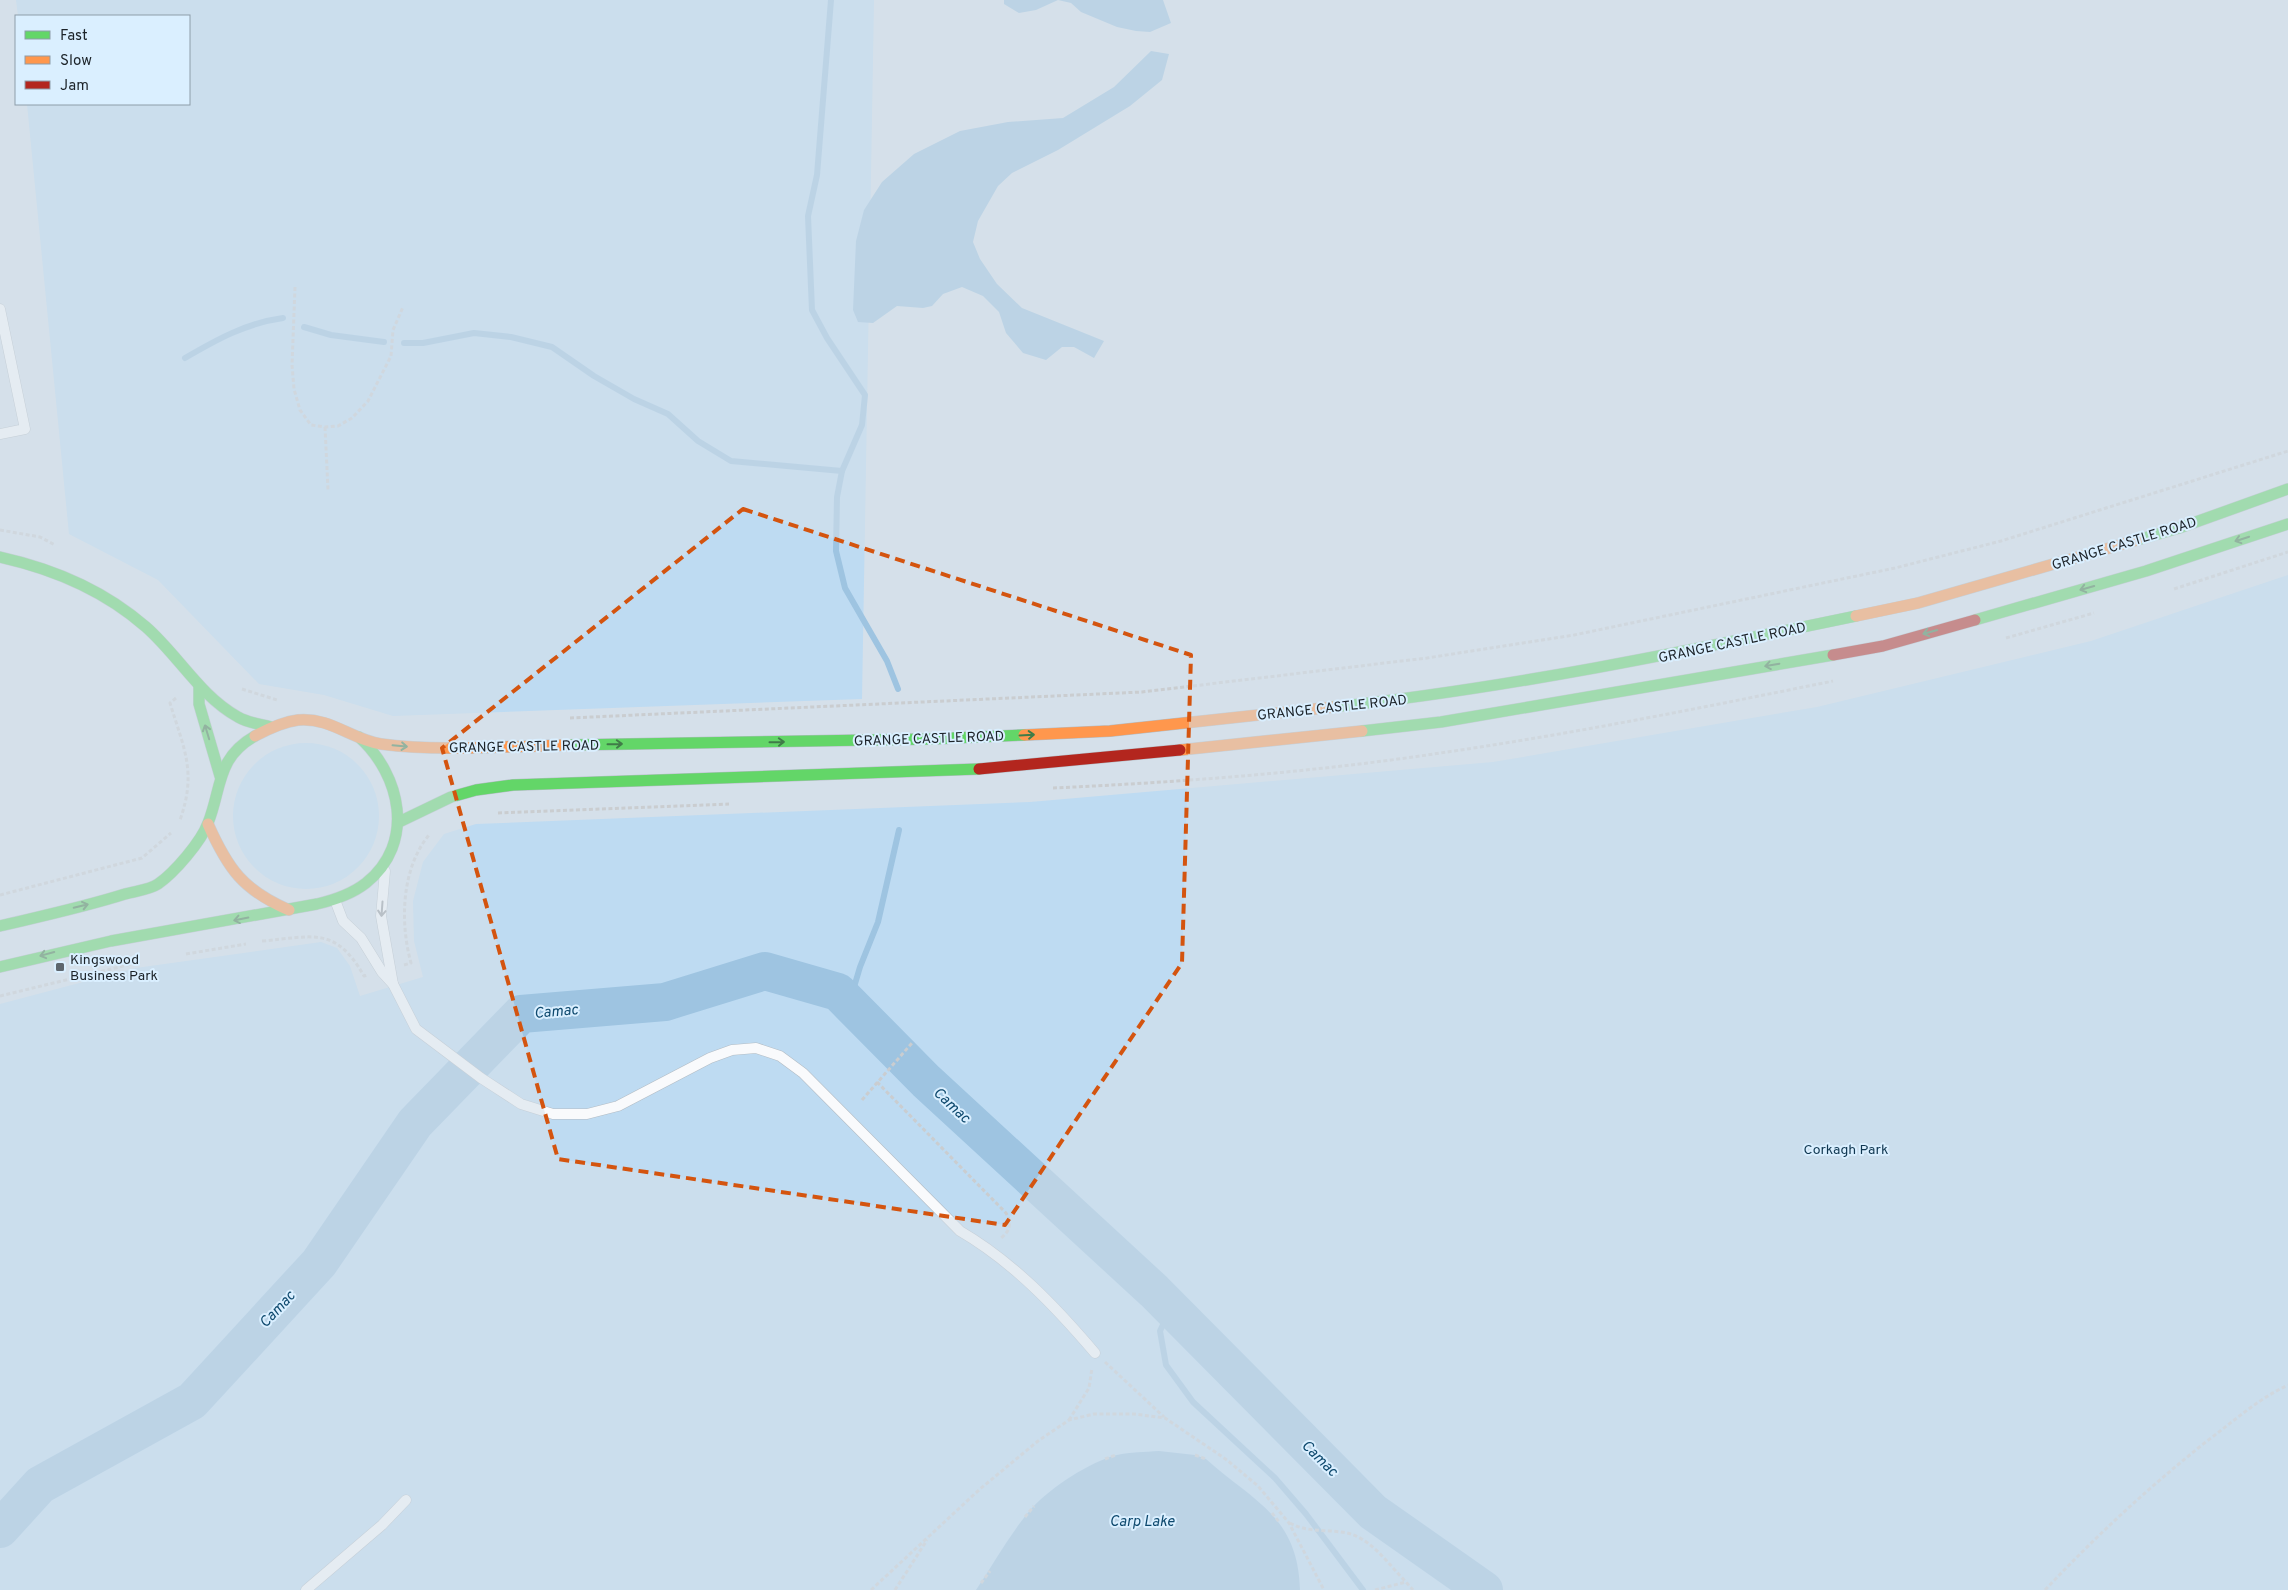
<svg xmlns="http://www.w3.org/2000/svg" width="2288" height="1590" font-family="Overpass,sans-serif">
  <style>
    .green { fill: #bedbf2 }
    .water { fill: #9ec4e1 }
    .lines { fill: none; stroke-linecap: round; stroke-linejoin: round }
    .stream { stroke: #9ec4e1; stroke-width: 6 }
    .river { stroke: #9ec4e1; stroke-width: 38 }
    .lane-casing { stroke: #b3bcc4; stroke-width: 11 }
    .fast-casing { stroke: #b3bcc4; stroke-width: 12 }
    .slow-casing { stroke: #b3bcc4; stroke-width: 12 }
    .jam-casing { stroke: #b3bcc4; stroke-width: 12 }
    .path { stroke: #cacdd0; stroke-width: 3; stroke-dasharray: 4 2.5; stroke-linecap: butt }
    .lane { stroke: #f9fafc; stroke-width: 10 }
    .fast { stroke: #63d668; stroke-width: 11 }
    .slow { stroke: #ff974d; stroke-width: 11 }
    .jam { stroke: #b3261e; stroke-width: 11 }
    .oneway { stroke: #407c48 }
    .oneway2 { stroke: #96999d }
    .marked { fill: none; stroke: #d4540f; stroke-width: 4; stroke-dasharray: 10 6; stroke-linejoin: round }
    .poi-dot { fill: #5d656d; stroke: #daefff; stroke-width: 2 }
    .labels { text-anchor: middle; stroke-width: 4; stroke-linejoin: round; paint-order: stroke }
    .street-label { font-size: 14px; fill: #1c2329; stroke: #daefff }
    .poi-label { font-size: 14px; fill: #1c2329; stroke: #daefff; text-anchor: start }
    .park-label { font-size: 14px; fill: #103751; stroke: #daefff }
    .water-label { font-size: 15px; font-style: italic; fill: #0e496e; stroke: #daefff }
  </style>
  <rect width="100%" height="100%" fill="#d5e0ea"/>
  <g class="green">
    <path d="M16,0h858l-12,699 -469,17 -69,-21 -65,-11 -101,-104 -89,-46 -42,-430h162v-88h-171z"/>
    <path d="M2288,575v1015h-2288v-586l136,-36 185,-26 16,6 13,18 10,30 63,-19 -9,-36 -1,-40 10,-39 21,-28 32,-10 554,-22 463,-40 324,-55 274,-66z"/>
    <circle cx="306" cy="816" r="73"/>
  </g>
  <g class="water">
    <path d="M1004,0h159l8,23 -21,9 -14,-1 -19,-4 -36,-15 -10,-9 -13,-3 -22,10 -17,3 -15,-9z"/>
    <path d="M1151,51l18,3 -7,26 -32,26 -72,44 -46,23 -14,13 -20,35 -5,21 7,17 17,25 25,24 82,33 -10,17 -20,-11h-12l-16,13 -23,-7 -17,-20 -7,-21 -16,-16 -21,-9 -19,7 -11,12 -9,2 -26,-2 -24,17 -15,-1 -5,-12 3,-69 8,-31 18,-28 32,-28 46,-23 48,-9 55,-4 51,-31z"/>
    <path d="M1159,1451l36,4 11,4c48,43 92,57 94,131h-324c18,-27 35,-58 56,-82 18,-20 59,-47 85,-53 13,-3 28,-3 42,-4z"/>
  </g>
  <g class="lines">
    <g class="stream">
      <path d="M831,0l-14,175 -9,41 4,94 15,28 38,57 -3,30 -20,46 -5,26 -1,54 9,37 42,73 11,28"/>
      <path d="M304,327l27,8 53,7"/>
      <path d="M404,343h19l51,-10 37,4 41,10 42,29 40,23 34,15 30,27 33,20 111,10"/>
      <path d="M185,358c31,-18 61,-35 98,-40"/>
      <path d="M849,1004l11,-37 18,-45 21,-92"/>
      <path d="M1171,1308l-11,23 6,34 27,37 82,76 31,36 57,76"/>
    </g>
    <path class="river" d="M0,1529l40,-44 152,-84 127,-138 96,-140 106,-109 144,-12 100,-31 73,21 88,89 228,210 219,221 111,78"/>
    <g class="lane-casing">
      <g id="lane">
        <path d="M0,309l25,120 -25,5"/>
        <path d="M385,871l-4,45 12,68"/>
        <path d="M335,900l8,21 18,17 21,34 11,12 23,45 65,49 40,26 32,10h34l31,-8 92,-48 22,-8 24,-2 24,8 23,17 157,158c53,31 95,75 135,122"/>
        <path d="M306,1590l76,-65 24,-25"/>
      </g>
    </g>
    <g class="fast-casing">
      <g id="fast">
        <path d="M2137,540l42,-12 109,-39"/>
        <path d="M0,557c54,12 104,33 146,70 32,28 54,69 92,90 10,6 22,7 33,10"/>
        <path d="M1975,620l171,-49 142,-47"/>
        <path d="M199,687v17l21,72"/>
        <path d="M1333,707c176,-19 350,-55 523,-91"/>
        <path d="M1362,731l79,-9 392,-67"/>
        <path d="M569,745l361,-6 94,-4"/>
        <path d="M399,822l52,-25 25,-7 37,-5 466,-16"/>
        <path d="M0,926c42,-10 84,-19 125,-32 10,-3 24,-4 33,-10 16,-11 43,-42 50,-61 14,-35 8,-65 47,-87"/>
        <path d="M0,967l111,-26 206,-37c17,-4 35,-10 49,-21 50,-40 35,-108 -7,-146"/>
      </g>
    </g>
    <g class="slow-casing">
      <g id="slow">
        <path d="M1856,616l62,-13 219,-63"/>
        <path d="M1024,735l86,-4 223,-24"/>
        <path d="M255,736c13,-7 27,-14 43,-16 33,-3 54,20 83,24 58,8 129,2 188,1"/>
        <path d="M1180,750l182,-19"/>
        <path d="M208,824c20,45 35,66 81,86"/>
      </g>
    </g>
    <g class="jam-casing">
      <g id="jam">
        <path d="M1833,655l50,-9 92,-26"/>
        <path d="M979,769l201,-19"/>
      </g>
    </g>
    <g class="path">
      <path d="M295,287l-3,78 2,24 6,21 11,15 14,2 13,-1 14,-8 16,-17 23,-45 2,-26 10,-23"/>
      <path d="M325,427l3,63"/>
      <path d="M0,530l40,7 15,8"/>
      <path d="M2174,589l114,-37"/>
      <path d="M2006,638l88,-25"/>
      <path d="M242,689l35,11"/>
      <path d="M176,698l-6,5c14,46 27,69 10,117"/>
      <path d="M570,718l572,-26 285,-34 147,-23 321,-67 106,-27 287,-90"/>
      <path d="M1053,788c131,-6 264,-16 394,-36 130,-19 258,-45 386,-71"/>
      <path d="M498,813l231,-9"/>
      <path d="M0,895l142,-37 29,-25"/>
      <path d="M262,941c50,-4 73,-16 102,35l4,-1"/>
      <path d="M186,954l60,-10"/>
      <path d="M404,965l7,-2c-11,-40 -10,-94 18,-128"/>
      <path d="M0,996l140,-34"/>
      <path d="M877,1082l129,131c6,10 4,18 -5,25"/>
      <path d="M862,1100l50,-57"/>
      <path d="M1105,1362l59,55"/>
      <path d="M1069,1420l20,-32 3,-20"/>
      <path d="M1195,1455l11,4"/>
      <path d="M1105,1459l11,-4"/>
      <path d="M1272,1513l8,10"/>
      <path d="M1025,1517l9,-11"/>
      <path d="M1290,1523c18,10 38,6 57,10 24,5 43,33 59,49"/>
      <path d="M981,1583l9,-12"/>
      <path d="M871,1590l109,-101 58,-48 31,-21 25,-6h40l31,4 62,42 31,26 31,37 35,67"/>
      <path d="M895,1590l32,-50"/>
      <path d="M1375,1590l31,-8 7,8"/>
      <path d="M2045,1590c52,-55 103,-102 162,-149 27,-20 51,-42 81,-56"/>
    </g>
    <use href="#lane" class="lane"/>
    <use href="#fast" class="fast"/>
    <use href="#slow" class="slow"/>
    <use href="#jam" class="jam"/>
  </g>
  <defs><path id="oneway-shaft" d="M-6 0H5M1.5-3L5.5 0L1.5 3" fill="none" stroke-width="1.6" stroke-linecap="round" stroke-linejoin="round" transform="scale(1.25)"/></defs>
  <g class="oneway">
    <use href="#oneway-shaft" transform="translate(2242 539) rotate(162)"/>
    <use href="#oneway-shaft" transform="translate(2087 588) rotate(164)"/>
    <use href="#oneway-shaft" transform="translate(1930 632) rotate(164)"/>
    <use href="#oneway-shaft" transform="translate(1772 665) rotate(170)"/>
    <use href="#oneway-shaft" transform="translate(207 732) rotate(-107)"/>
    <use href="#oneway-shaft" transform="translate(1027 735) rotate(-3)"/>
    <use href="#oneway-shaft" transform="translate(777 742) rotate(-1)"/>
    <use href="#oneway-shaft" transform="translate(615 744) rotate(-1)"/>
    <use href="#oneway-shaft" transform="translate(400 746) rotate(5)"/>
    <use href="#oneway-shaft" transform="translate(81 906) rotate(-13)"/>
    <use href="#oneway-shaft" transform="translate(241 919) rotate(169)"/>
    <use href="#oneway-shaft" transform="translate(47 954) rotate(165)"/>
  </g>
  <use class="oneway2" href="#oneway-shaft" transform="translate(382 909) rotate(94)"/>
  <path d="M0 0H2288V1590H0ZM743,509l448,146 -9,308 -177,262 -447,-66 -116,-411z" fill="#d5e0ea" fill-opacity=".55" fill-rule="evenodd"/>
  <path class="marked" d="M743,509l448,146 -9,308 -177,262 -447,-66 -116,-411z"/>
  <rect class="poi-dot" x="55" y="962" width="10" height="10" rx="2.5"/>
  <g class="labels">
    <g class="street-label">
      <text transform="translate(2124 543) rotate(-17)" y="5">GRANGE CASTLE ROAD</text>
      <text transform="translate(1732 642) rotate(-12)" y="5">GRANGE CASTLE ROAD</text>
      <text transform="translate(1332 707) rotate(-6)" y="5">GRANGE CASTLE ROAD</text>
      <text transform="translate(929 738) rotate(-2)" y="5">GRANGE CASTLE ROAD</text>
      <text transform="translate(524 746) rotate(-1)" y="5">GRANGE CASTLE ROAD</text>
    </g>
    <g class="poi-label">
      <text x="70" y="964">Kingswood<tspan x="70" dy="16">Business Park</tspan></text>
    </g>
    <g class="park-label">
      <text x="1846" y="1154">Corkagh Park</text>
    </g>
    <g class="water-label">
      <text transform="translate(556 1011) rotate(-5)" y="5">Camac</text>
      <text transform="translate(952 1105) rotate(43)" y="5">Camac</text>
      <text transform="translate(277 1309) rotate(-47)" y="5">Camac</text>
      <text transform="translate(1320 1458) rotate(45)" y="5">Camac</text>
      <text x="1142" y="1526">Carp Lake</text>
    </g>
  </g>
  <rect x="15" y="15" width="175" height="90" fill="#daefff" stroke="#8e9da9"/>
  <rect x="25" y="31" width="25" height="8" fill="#63d668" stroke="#8e9da9"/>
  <text x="60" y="40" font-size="15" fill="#1c2329">Fast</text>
  <rect x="25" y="56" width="25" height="8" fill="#ff974d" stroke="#8e9da9"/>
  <text x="60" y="65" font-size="15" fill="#1c2329">Slow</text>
  <rect x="25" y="81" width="25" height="8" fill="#b3261e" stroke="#8e9da9"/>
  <text x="60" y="90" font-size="15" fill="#1c2329">Jam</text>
</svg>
